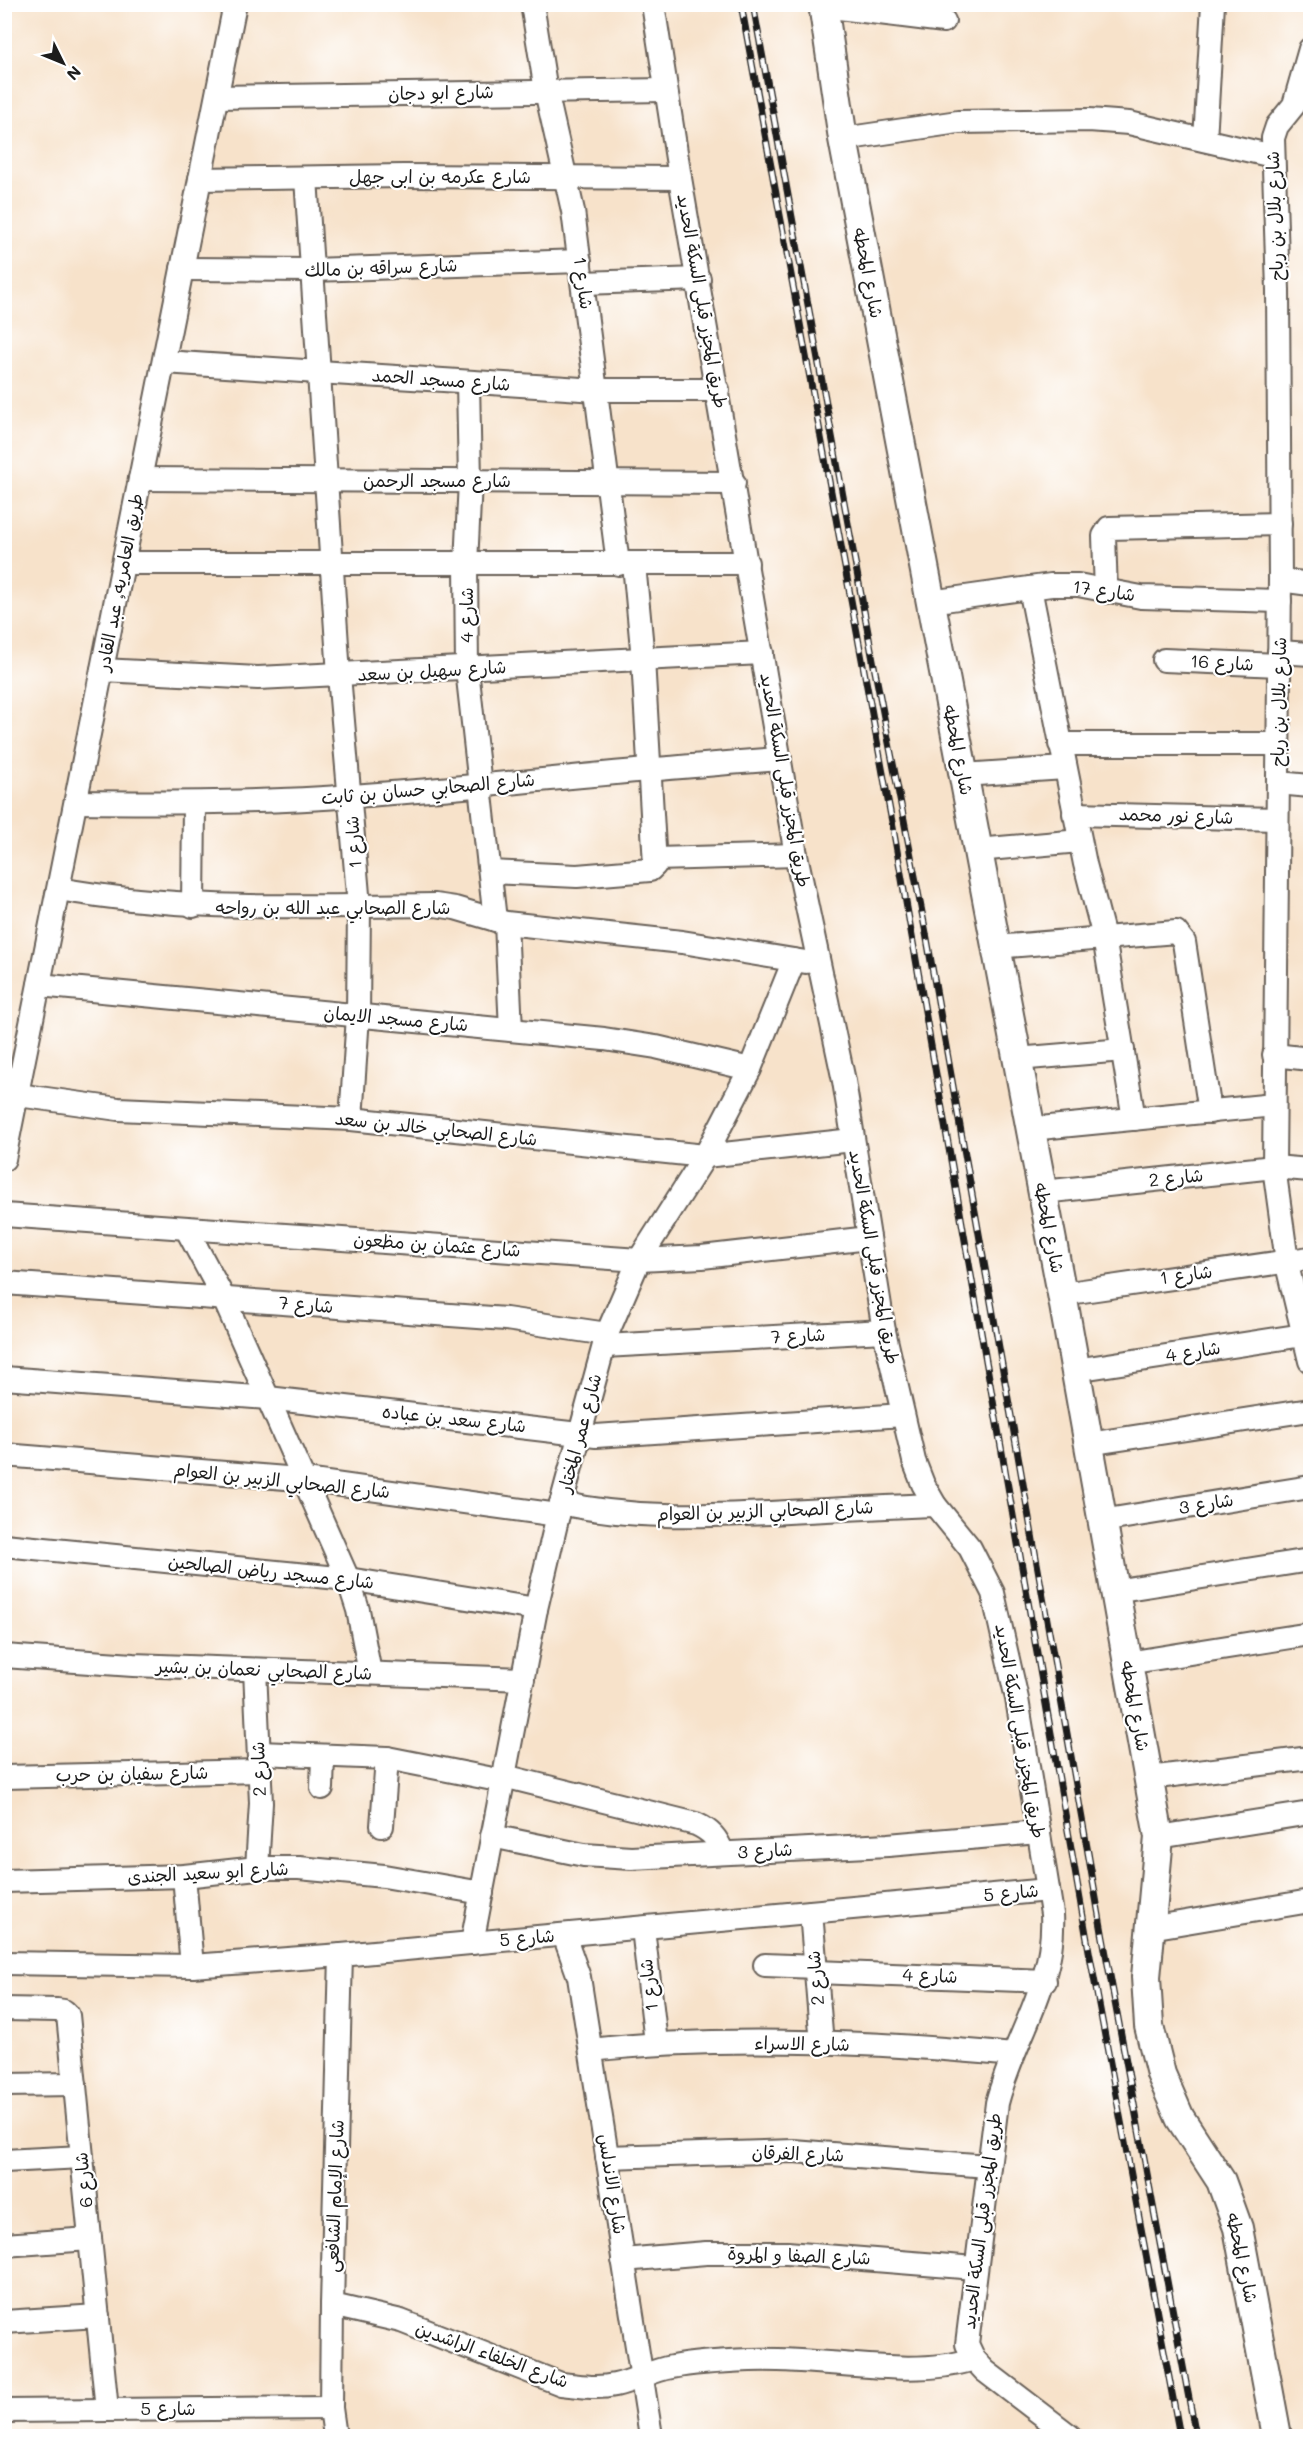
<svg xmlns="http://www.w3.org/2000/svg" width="1315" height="2441" font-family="Mali,'Playpen Sans Arabic',sans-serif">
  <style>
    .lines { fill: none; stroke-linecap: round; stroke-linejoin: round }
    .minor-casing { stroke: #696159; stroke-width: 26 }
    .tertiary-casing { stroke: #696159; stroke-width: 32 }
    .minor { stroke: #fff; stroke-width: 22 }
    .tertiary { stroke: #fff; stroke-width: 28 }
    .rail-casing { stroke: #1c1c1c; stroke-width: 7 }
    .rail { stroke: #fff; stroke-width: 4.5; stroke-dasharray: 14; stroke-linecap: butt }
    .labels { text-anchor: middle; stroke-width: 4.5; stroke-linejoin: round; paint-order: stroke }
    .street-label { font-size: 18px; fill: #1c1c1c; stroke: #fff }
  </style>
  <rect width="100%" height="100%" fill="#fff"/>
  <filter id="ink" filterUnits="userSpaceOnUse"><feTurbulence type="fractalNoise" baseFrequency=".0167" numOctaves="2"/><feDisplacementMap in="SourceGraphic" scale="12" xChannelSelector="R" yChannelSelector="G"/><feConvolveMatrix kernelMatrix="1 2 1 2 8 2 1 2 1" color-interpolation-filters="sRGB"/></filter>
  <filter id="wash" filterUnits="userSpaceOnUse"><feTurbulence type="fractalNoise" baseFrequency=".008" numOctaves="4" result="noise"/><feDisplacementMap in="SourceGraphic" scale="24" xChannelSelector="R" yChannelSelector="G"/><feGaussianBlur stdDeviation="1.35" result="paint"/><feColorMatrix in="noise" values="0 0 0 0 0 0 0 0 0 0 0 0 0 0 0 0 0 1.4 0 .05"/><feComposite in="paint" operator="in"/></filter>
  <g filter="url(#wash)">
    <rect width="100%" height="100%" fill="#f7e2ca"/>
  </g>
  <g filter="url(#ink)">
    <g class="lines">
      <g class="minor-casing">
        <g id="minor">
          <path d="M532,4l14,87 27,120 45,353"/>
          <path d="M653,4l27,174 116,677 48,226 40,250 30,130 9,23 12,21 35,43 23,45 24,106 35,215c4,70 -38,123 -55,189l-30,241 7,15 11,12 85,65"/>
          <path d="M823,6l121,15"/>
          <path d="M1310,49l-16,56 -17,21 -4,12 5,152 2,290 -6,587 14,102 22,92"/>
          <path d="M217,97l449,-7"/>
          <path d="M843,139l115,-17 131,-2 40,3 144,33"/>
          <path d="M1205,140l8,-136"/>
          <path d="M306,178l33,497 20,231 -1,110 -7,103"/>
          <path d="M200,179l204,-3 276,2"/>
          <path d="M182,269l130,1 268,-9"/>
          <path d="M583,283l116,-4"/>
          <path d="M164,362l433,28h121"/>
          <path d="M468,382l2,99 -4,83 1,105 28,251"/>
          <path d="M140,479l594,4"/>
          <path d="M124,563h623"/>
          <path d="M1280,580l30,4"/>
          <path d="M1030,588l55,276 19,73 30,182"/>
          <path d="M1106,592l-2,-56 5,-8 171,-4"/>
          <path d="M930,602l121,-17h27l63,12 139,4"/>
          <path d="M1279,652l31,2"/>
          <path d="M1164,660l115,5"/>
          <path d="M102,670l156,8 504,-25"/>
          <path d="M1060,744h218"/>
          <path d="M963,775l102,-7"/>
          <path d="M1278,783l32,3"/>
          <path d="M76,802c92,1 185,1 277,-6 143,-10 285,-27 427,-37"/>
          <path d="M1074,814l203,5"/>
          <path d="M977,850l103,-9"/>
          <path d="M656,859l140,-4"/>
          <path d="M490,872l87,4 73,-6 5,-5 -12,-206 -9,-95"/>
          <path d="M59,889c127,23 247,17 376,16l20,3 51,15 176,19 124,20"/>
          <path d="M193,906l1,-102"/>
          <path d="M506,923l5,107"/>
          <path d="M996,947l180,-15 8,10 26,170"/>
          <path d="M39,985l565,54 52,8 94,22"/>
          <path d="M1274,1055l36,4"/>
          <path d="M1017,1059l106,-9"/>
          <path d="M18,1095l100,14 233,10 354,37 148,-16"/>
          <path d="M1030,1129l244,-24"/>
          <path d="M4,1159l231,-1155"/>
          <path d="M1043,1192l231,-25 36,3"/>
          <path d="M4,1215l635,45 63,-3 167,-19"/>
          <path d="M186,1228l38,71 124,280 10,31 12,63"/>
          <path d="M4,1283l502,36 101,15"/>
          <path d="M1062,1294l248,-36"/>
          <path d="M604,1346l280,-15"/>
          <path d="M1075,1370l235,-36"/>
          <path d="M4,1378l264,20 328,38 307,-21"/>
          <path d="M1088,1444l222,-34"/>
          <path d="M4,1455l294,24 260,36"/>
          <path d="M561,1503c70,16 139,13 209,10 55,-3 110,-6 165,-8"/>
          <path d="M1101,1521l209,-34"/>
          <path d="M4,1545l344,34 188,30"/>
          <path d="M1114,1591l196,-31"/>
          <path d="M4,1656l129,9 390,14"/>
          <path d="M1127,1663l183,-29"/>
          <path d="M255,1670l6,133 -4,65"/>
          <path d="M259,1753l128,5 116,23"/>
          <path d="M504,1776l192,48c15,7 21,14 27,29"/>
          <path d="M4,1777l256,-6"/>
          <path d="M1149,1778l161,-20"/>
          <path d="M322,1788l1,-32"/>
          <path d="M382,1826l5,-68"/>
          <path d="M492,1836l92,19 47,3 257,-13 151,-13"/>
          <path d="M1159,1837l151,-24"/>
          <path d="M184,1876l8,90"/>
          <path d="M4,1881l180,-5 73,-8h42l85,8 98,17"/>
          <path d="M811,1912l11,132"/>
          <path d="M643,1928l13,115"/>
          <path d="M1150,1928l160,-27"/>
          <path d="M564,1935l15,42 72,459"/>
          <path d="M472,1943l64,-334 22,-94 49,-181 32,-74 66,-104 45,-87 44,-109"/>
          <path d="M4,1963l188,3 149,-11 707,-65"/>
          <path d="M765,1965l51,2"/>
          <path d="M816,1972l229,9"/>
          <path d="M4,2009l53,1 7,1 4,4 39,395"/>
          <path d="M591,2050c135,-15 286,-8 422,5"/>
          <path d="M4,2085l71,-1"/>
          <path d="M607,2157l186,-6 195,15"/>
          <path d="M4,2161l78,-4"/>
          <path d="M4,2245l86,-6"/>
          <path d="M623,2260l83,-7h81l188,15"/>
          <path d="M332,2305l69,16 160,63c18,2 36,5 54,1 20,-4 37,-15 57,-18 26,-5 52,-6 78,-7 70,-4 160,20 224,-1"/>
          <path d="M4,2322l94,-6"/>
          <path d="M4,2411l327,-3"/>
          <path d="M335,2436l-4,-28 1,-103 9,-350"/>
        </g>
      </g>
      <g class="tertiary-casing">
        <path id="tertiary" d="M823,4l20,135 219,1155 97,543 -13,140 3,49 12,48 19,44 41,63 17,47 39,208"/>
      </g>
      <use href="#minor" class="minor"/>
      <use href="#tertiary" class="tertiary"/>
      <g class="rail-casing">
        <g id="rail">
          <path d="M741,4l151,818 197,1129 91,485"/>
          <path d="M753,4l122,667 51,262 177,1005 93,498"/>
        </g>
      </g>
      <use href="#rail" class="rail"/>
    </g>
  </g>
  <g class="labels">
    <g class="street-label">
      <text transform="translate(441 93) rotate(-1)" y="6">شارع ابو دجان</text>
      <text x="440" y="183">شارع عكرمه بن ابى جهل</text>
      <text transform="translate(1275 216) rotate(-92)" y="6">شارع بلال بن رباح</text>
      <text transform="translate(381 268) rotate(-2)" y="6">شارع سراقه بن مالك</text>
      <text transform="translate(868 273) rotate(79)" y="6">شارع المحطه</text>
      <text transform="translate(583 283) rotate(82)" y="6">شارع 1</text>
      <text transform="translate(702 301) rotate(80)" y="6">طريق المجزر قبلى السكة الحديد</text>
      <text transform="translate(441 380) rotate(4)" y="6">شارع مسجد الحمد</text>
      <text x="437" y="487">شارع مسجد الرحمن</text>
      <text transform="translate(120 582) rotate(-79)" y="6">طريق العامريه, عبد القادر</text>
      <text transform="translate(1104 591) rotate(8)" y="6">شارع 17</text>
      <text transform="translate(467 615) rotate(-90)" y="6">شارع 4</text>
      <text transform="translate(1222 663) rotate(3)" y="6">شارع 16</text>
      <text transform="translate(432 671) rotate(-3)" y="6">شارع سهيل بن سعد</text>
      <text transform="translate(1279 702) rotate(-89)" y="6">شارع بلال بن رباح</text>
      <text transform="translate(958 750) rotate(79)" y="6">شارع المحطه</text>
      <text transform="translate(785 780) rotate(80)" y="6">طريق المجزر قبلى السكة الحديد</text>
      <text transform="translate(428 789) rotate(-5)" y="6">شارع الصحابي حسان بن ثابت</text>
      <text transform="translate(1176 816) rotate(2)" y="6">شارع نور محمد</text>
      <text transform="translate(354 842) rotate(-94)" y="6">شارع 1</text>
      <text x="333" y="914">شارع الصحابي عبد الله بن رواحه</text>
      <text transform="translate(396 1019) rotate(5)" y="6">شارع مسجد الايمان</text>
      <text transform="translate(436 1129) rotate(6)" y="6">شارع الصحابي خالد بن سعد</text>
      <text transform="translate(1176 1178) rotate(-6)" y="6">شارع 2</text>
      <text transform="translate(1049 1228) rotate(79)" y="6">شارع المحطه</text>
      <text transform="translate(437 1245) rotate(4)" y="6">شارع عثمان بن مظعون</text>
      <text transform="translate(874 1257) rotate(80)" y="6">طريق المجزر قبلى السكة الحديد</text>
      <text transform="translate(1186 1275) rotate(-8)" y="6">شارع 1</text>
      <text transform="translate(306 1305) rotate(4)" y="6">شارع 7</text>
      <text transform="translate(798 1336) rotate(-3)" y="6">شارع 7</text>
      <text transform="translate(1193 1352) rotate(-9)" y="6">شارع 4</text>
      <text transform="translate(454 1419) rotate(6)" y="6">شارع سعد بن عباده</text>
      <text transform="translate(580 1433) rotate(-75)" y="6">شارع عمر المختار</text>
      <text transform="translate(282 1481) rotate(6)" y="6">شارع الصحابي الزبير بن العوام</text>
      <text transform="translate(1206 1504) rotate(-9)" y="6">شارع 3</text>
      <text transform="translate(765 1511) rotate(-2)" y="6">شارع الصحابي الزبير بن العوام</text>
      <text transform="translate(271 1572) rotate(6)" y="6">شارع مسجد رياض الصالحين</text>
      <text transform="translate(264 1670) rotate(2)" y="6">شارع الصحابي نعمان بن بشير</text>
      <text transform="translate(1135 1706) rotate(80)" y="6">شارع المحطه</text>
      <text transform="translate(1020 1731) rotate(80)" y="6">طريق المجزر قبلى السكة الحديد</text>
      <text transform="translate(259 1769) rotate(-92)" y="6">شارع 2</text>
      <text transform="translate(132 1774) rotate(-1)" y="6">شارع سفيان بن حرب</text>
      <text transform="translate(765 1851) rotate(-3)" y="6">شارع 3</text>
      <text transform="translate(208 1873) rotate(-3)" y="6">شارع ابو سعيد الجندى</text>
      <text transform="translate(1011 1893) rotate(-5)" y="6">شارع 5</text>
      <text transform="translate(527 1938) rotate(-5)" y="6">شارع 5</text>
      <text transform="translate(930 1976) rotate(2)" y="6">شارع 4</text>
      <text transform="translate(816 1978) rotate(-95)" y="6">شارع 2</text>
      <text transform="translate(649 1985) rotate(-97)" y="6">شارع 1</text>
      <text transform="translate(802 2044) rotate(1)" y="6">شارع الاسراء</text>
      <text transform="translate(798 2154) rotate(2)" y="6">شارع الفرقان</text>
      <text transform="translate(84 2180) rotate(-96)" y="6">شارع 6</text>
      <text transform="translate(612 2184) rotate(81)" y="6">شارع الاندلس</text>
      <text transform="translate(335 2196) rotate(-88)" y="6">شارع الإمام الشافعى</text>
      <text transform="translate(982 2221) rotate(-83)" y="6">طريق المجزر قبلى السكة الحديد</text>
      <text transform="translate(799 2256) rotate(2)" y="6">شارع الصفا و المروة</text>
      <text transform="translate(1242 2258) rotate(78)" y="6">شارع المحطه</text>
      <text transform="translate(492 2355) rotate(20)" y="6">شارع الخلفاء الراشدين</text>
      <text x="168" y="2415">شارع 5</text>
    </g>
  </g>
  <rect width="1315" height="2441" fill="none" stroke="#fff" stroke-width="24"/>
  <g transform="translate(63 63) rotate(133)" stroke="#ffffff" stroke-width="4.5" paint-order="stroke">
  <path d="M0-4.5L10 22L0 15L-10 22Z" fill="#1c1c1c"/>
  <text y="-9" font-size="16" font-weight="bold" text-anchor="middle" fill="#1c1c1c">N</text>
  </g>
</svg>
